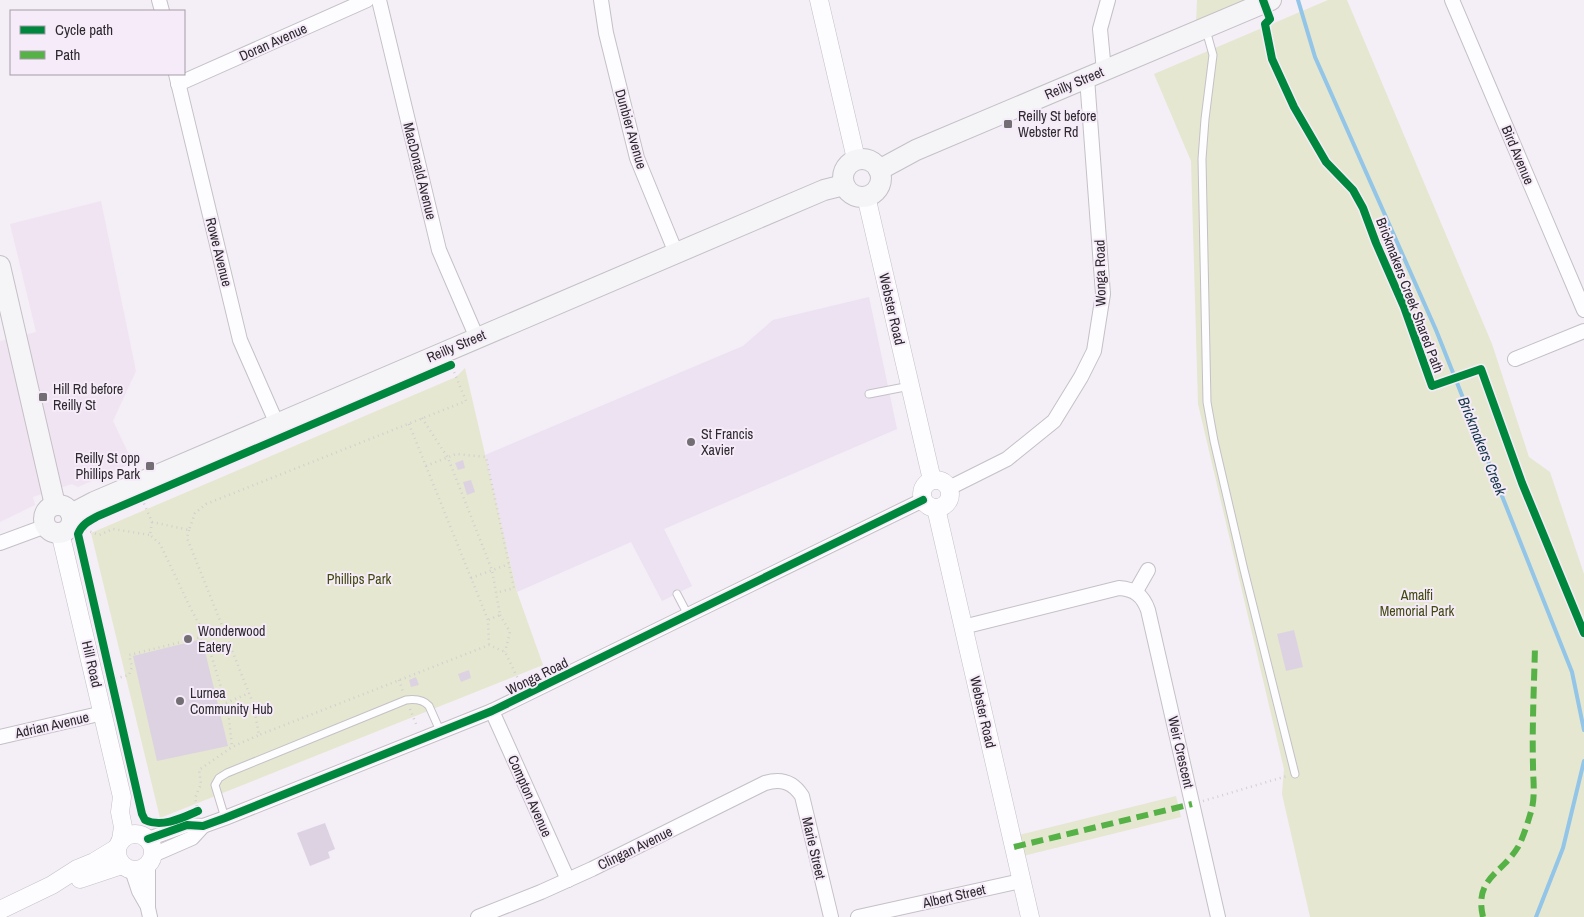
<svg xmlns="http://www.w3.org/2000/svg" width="1584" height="917" font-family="'Archivo Narrow',sans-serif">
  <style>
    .built { fill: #f0e4f3 }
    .education { fill: #ece2f1 }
    .green { fill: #e5e7d0 }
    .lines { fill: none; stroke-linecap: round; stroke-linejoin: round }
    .stream { stroke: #92c5e7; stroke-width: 4 }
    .building { fill: #ddd2e2 }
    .service-casing { stroke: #c5c0c6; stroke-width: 9 }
    .minor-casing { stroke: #c5c0c6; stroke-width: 16 }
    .tertiary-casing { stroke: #c5c0c6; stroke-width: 19 }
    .secondary-casing { stroke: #c5c0c6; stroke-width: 22 }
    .path { stroke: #d2cfd2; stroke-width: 2.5; stroke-dasharray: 1 4; stroke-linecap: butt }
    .service { stroke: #fdfcfe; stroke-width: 7 }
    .minor { stroke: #fdfcfe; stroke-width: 14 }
    .tertiary { stroke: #fdfcfe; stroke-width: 18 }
    .secondary { stroke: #f5f4f7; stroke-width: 20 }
    .quiet { stroke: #56b246; stroke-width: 6; stroke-dasharray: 12 6; stroke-linecap: butt }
    .cycleway-casing { stroke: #f6ebf9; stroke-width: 11 }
    .cycleway { stroke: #00873e; stroke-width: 8 }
    .poi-dot { fill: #736e74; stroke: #f6ebf9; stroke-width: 2 }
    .labels { text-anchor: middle; stroke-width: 4; stroke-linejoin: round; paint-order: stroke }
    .street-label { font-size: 14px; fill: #2d292e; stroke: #f6ebf9 }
    .poi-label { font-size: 14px; fill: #2d292e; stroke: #f6ebf9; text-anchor: start }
    .park-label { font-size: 14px; fill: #414910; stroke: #f6ebf9 }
    .water-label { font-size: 15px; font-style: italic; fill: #143749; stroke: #f6ebf9 }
  </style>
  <rect width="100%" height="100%" fill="#f4eef6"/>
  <path class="built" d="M101,201l35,170 -23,50 20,42 -55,24 -6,-3 -39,13 2,8 -35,17v-181l36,-9 -26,-108z"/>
  <path class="education" d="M869,297l28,132 -233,100 28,57 -30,15 -31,-59 -114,50 -32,-137 258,-109 30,-26z"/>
  <g class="green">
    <path d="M1197,0h59l-60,25z"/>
    <path d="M1328,0h19l145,344 37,113 21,15 34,102v343h-274l-28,-123 2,-25 -86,-365 -7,-243 -37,-87z"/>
    <path d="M465,368l52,224 26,73 -383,153 -69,-285 365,-156z"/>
    <path d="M1176,796l5,21 -162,40 -4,-21z"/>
  </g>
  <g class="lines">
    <g class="stream">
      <path d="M1298,0l17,57 121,273 136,342 12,58"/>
      <path d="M1536,917l27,-69 21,-87"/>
    </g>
  </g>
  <g class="building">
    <path d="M463,460l2,8 -7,2 -3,-7z"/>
    <path d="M471,480l4,12 -8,3 -4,-13z"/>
    <path d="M1294,630l9,37 -17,4 -9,-37z"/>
    <path d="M202,639l26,107 -71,15 -24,-105z"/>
    <path d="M469,670l2,8 -10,4 -3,-8z"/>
    <path d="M416,677l3,8 -8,2 -2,-7z"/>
    <path d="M325,823l10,26 -7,3 2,6 -20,8 -13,-33z"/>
  </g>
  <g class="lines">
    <g class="service-casing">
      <g id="service">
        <path d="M1206,30l7,25 -8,64 -3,40 5,243 7,39 30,129 51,204"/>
        <path d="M869,394l41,-8"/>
        <path d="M677,594l11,21"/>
        <path d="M225,818l-10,-33 4,-7 8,-5 179,-73c8,-1 17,-1 23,6l12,27"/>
      </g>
    </g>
    <g class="minor-casing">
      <g id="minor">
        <path d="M159,0l3,11"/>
        <path d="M379,0l60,250 38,88"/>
        <path d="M601,0l5,33 31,125 39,95"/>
        <path d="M1452,0l132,310"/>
        <path d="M1104,71l-4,-42 8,-29"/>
        <path d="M176,74l64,266 37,84"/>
        <path d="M178,84l189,-84"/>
        <path d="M1515,359l69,-28"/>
        <path d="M949,488l58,-29 47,-38 27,-44 13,-26 9,-57 -16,-216"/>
        <path d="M0,543l46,-17"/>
        <path d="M1136,591l12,-21"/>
        <path d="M963,627l156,-39c16,1 24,8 29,22l70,307"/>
        <path d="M492,711l76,169"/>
        <path d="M0,737l103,-24"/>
        <path d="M148,839l39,-14 16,1 22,-8 267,-107 431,-211"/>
        <path d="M153,855l39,-17 11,-12"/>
        <path d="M148,865v43l2,9"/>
        <path d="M132,870l7,21 8,14"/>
        <path d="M478,917l63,-25 51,-23 173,-86c16,-5 28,-1 37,13l29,121"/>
        <path d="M858,917l163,-36"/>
      </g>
    </g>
    <g class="tertiary-casing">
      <g id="tertiary">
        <path d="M819,0l37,159"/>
        <path d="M866,196l66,284"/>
        <circle cx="936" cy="494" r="14"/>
        <path d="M936,508l94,409"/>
        <path d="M60,532l62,265 -2,15 3,15 -2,13"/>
        <circle cx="135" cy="852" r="18"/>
        <path d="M80,879l42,-14"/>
        <path d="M0,910l52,-25 25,-16 17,-7 23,-14"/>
      </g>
    </g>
    <g class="secondary-casing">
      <g id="secondary">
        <circle cx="862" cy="178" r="19"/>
        <path d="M879,170l37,-20 355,-150"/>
        <path d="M0,266l55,239"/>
        <circle cx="58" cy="519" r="14"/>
        <path d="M71,514l23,-12 730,-312 20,-5"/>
      </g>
    </g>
    <g class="path">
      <path d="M422,418l26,40 44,112 8,45 -12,5"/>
      <path d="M409,424l79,196 1,24"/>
      <path d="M426,466l30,-12 30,3 28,131 -18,5"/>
      <path d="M142,499l10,23 37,8 6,-17 11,-9 260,-103 -14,-34"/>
      <path d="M152,522l-2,13 10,9 32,67 13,24 23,75 4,37"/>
      <path d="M81,528l18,7 14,-6 37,6"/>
      <path d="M189,530l-2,8 66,165 6,32 230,-90 16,7 15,31"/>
      <path d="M471,578l38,-14"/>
      <path d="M500,615l10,17 -5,20"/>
      <path d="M111,680l18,-5 3,-8 -3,-12 76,-19"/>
      <path d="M399,680l4,12"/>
      <path d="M226,703l23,-10"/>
      <path d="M410,709l6,15"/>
      <path d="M1203,801l84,-25"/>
      <path d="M198,811l-3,-13 6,-14 -2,-14 33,-23 27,-12"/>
    </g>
    <use href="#service" class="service"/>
    <use href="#minor" class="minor"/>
    <use href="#tertiary" class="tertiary"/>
    <use href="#secondary" class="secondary"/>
    <g class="quiet">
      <path d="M1014,847l178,-43"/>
      <path d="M1483,917c-9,-39 18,-42 35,-70 5,-9 9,-22 12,-32 6,-17 3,-33 3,-50 -1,-39 1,-78 2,-118"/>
    </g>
    <g class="cycleway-casing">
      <g id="cycleway">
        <path d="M1263,0l7,19 -5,5 7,35 22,48 32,55 27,28 10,18 13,35 28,64 28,79 49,-17 41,114 62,150"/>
        <path d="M198,811c-16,7 -36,17 -53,9l-3,-6 -64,-280c4,-10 11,-13 20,-18l353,-151"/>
        <path d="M148,839l39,-14 16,1 22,-8 267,-107 431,-211"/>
      </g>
    </g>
    <use href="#cycleway" class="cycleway"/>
  </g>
  <g class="poi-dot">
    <rect x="1003" y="119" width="10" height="10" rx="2.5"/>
    <rect x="38" y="392" width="10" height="10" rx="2.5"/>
    <circle cx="691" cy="442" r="5"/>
    <rect x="145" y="461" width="10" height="10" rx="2.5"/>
    <circle cx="188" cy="639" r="5"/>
    <circle cx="180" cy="701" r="5"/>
  </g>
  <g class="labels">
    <g class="street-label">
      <text transform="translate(273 42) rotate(-24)" y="5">Doran Avenue</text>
      <text transform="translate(1074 83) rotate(-23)" y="5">Reilly Street</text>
      <text transform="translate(631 129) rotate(74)" y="5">Dunbier Avenue</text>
      <text transform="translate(1518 155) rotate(67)" y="5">Bird Avenue</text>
      <text transform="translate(420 171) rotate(76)" y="5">MacDonald Avenue</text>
      <text transform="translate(219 252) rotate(76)" y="5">Rowe Avenue</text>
      <text transform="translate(1100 273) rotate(-91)" y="5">Wonga Road</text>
      <text transform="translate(1410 295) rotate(69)" y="5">Brickmakers Creek Shared Path</text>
      <text transform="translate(892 309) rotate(77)" y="5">Webster Road</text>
      <text transform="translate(456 346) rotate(-23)" y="5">Reilly Street</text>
      <text transform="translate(92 664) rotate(77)" y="5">Hill Road</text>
      <text transform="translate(537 676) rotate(-26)" y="5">Wonga Road</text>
      <text transform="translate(983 712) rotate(77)" y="5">Webster Road</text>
      <text transform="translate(52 725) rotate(-13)" y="5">Adrian Avenue</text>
      <text transform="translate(1181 752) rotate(77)" y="5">Weir Crescent</text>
      <text transform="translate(530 796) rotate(66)" y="5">Compton Avenue</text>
      <text transform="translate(635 848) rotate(-26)" y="5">Clingan Avenue</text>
      <text transform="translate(814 848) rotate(77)" y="5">Marie Street</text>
      <text transform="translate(954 896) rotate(-13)" y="5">Albert Street</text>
    </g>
    <g class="poi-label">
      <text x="1018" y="121">Reilly St before<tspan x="1018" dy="16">Webster Rd</tspan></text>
      <text x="53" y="394">Hill Rd before<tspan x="53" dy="16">Reilly St</tspan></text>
      <text x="701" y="439">St Francis<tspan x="701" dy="16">Xavier</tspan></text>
      <text x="140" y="463" text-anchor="end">Reilly St opp<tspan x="140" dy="16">Phillips Park</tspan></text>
      <text x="198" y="636">Wonderwood<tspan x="198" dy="16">Eatery</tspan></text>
      <text x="190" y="698">Lurnea<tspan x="190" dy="16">Community Hub</tspan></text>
    </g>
    <g class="park-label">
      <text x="359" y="584">Phillips Park</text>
      <text x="1417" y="600">Amalfi<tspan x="1417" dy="16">Memorial Park</tspan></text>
    </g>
    <g class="water-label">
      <text transform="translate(1482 446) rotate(68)" y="5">Brickmakers Creek</text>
    </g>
  </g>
  <rect x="10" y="10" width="175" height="65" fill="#f6ebf9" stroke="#a69da8"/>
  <rect x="20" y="26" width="25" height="8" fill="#00873e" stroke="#a69da8"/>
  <text x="55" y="35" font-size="15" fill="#2d292e">Cycle path</text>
  <rect x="20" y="51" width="25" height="8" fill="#56b246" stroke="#a69da8"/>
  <text x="55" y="60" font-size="15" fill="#2d292e">Path</text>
</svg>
